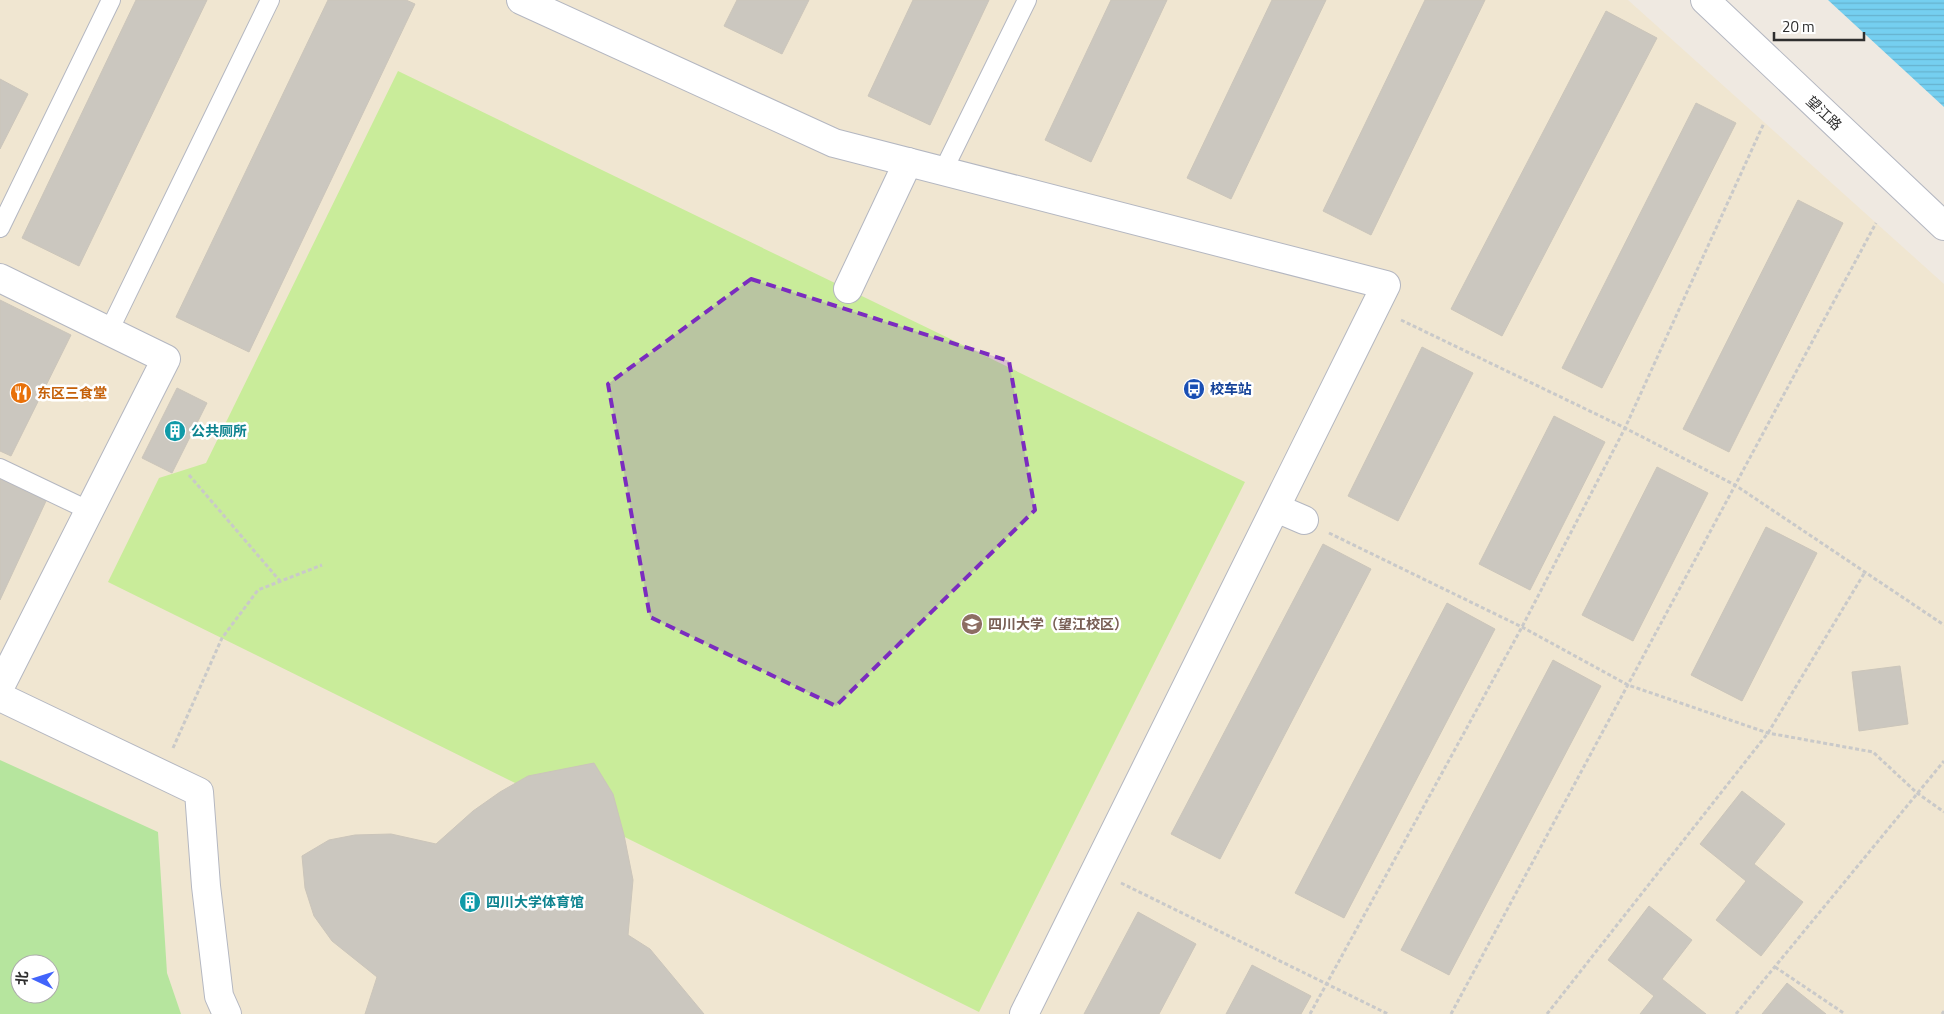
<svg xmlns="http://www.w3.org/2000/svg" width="1944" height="1014" font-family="'Titillium Web','Noto Sans SC',sans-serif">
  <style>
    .education { fill: #f0e6d1; fill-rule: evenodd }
    .grass { fill: #b6e59e; fill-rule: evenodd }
    .pitch { fill: #c9ec9a }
    .water { fill: url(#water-rules) }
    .building { fill: #cbc7bf; stroke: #cbc5ba }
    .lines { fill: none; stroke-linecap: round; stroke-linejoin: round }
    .lane-casing { stroke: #b4b7c1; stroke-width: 20 }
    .street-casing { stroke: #b4b7c1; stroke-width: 30 }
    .secondary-casing { stroke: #b4b7c1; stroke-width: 30 }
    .path { stroke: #c9c9c9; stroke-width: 3; stroke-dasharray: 4 2.5; stroke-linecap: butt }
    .lane { stroke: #fff; stroke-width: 18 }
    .street { stroke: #fff; stroke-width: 28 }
    .secondary { stroke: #fff; stroke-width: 28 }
    .marked { fill: #7b2cbf; fill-opacity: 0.2; stroke: #7b2cbf; stroke-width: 4; stroke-dasharray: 10 6; stroke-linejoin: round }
    .labels { text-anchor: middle; stroke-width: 5; stroke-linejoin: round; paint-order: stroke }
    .street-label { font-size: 14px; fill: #2e2e2e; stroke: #fff }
    .transit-label { font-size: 14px; font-weight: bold; fill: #164399; stroke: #fff; text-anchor: start }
    .food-label { font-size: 14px; font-weight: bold; fill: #c56008; stroke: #fff; text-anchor: start }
    .culture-label { font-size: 14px; font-weight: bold; fill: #0d838f; stroke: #fff; text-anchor: start }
    .education-label { font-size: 14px; font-weight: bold; fill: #785e54; stroke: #fff; text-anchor: start }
  </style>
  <defs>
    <pattern id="water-rules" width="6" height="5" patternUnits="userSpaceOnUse" patternTransform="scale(1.25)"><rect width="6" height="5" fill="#75cff0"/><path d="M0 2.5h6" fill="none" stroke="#66b2ce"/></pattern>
  </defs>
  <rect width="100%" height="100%" fill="#efe9e1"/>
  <path class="education" d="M0,0h1628l316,284v730h-1944zM20,964h30v30h-30z"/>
  <path class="grass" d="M0,760l158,72 9,141 14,41h-181zM20,964h30v30h-30z"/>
  <path class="pitch" d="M398,71l847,411 -266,530 -871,-430 51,-104 47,-15z"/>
  <path class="water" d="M1828,0h116v107z"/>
  <g class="building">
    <path d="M136,0h71l-128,266 -57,-28z"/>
    <path d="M328,0h78l9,4 -166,348 -73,-35z"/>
    <path d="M737,0h72l-27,54 -58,-28z"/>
    <path d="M913,0h76l-59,125 -62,-29z"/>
    <path d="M1111,0h56l-76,162 -46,-22z"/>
    <path d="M1272,0h54l-95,199 -44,-21z"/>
    <path d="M1425,0h60l-114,235 -48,-24z"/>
    <path d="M1606,11l51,27 -155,298 -51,-27z"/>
    <path d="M0,79l28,15 -28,55z"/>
    <path d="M1696,103l40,20 -134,265 -40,-20z"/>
    <path d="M1798,200l45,23 -114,229 -46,-23z"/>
    <path d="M0,300l71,35 -60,121 -11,-5z"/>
    <path d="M1422,347l51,26 -75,148 -50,-25z"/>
    <path d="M177,388l30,15 -35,70 -30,-15z"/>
    <path d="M1554,416l51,26 -75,148 -51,-26z"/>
    <path d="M1657,467l51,26 -75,148 -51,-26z"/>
    <path d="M0,479l46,22 -46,99z"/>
    <path d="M1766,527l51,26 -75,148 -51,-26z"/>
    <path d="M1323,544l48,25 -151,290 -49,-25z"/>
    <path d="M1447,603l48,26 -151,289 -49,-25z"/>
    <path d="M1553,660l48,26 -152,289 -48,-25z"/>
    <path d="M1900,666l8,58 -49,7 -7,-59z"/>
    <path d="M594,763l19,31 11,41 9,45 -5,55 22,14 54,65h-339l12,-37 -45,-36 -18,-25 -9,-28 -3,-32 27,-16 26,-5 36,-1 45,10 37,-33 27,-19 28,-16z"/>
    <path d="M1742,791l43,33 -31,40 49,38 -42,54 -45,-36 30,-39 -46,-37z"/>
    <path d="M1649,906l43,34 -30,39 44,35h-66l14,-18 -46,-36z"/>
    <path d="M1138,912l58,32 -37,70h-75z"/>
    <path d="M1252,965l59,31 -10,18h-75z"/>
    <path d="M1787,983l39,31h-64z"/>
  </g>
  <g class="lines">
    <g class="lane-casing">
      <g id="lane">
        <path d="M943,171l84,-171"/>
        <path d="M0,228l111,-228"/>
        <path d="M109,331l161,-331"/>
        <path d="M0,468l88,42"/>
      </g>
    </g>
    <g class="street-casing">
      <g id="street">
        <path d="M521,0l313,143 552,142 -362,729"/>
        <path d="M0,278l166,81 -166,328"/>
        <path d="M848,289l60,-127"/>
        <path d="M1276,508l28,12"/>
        <path d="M0,697l199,95 7,94 13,110 8,18"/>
      </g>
    </g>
    <g class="secondary-casing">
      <path id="secondary" d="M1705,0l239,226"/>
    </g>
    <g class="path">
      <path d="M1401,320l224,108 110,57 209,140"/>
      <path d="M189,475l91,106"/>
      <path d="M1329,533l193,94 106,58 140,48 105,19 44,41 27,19"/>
      <path d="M173,748l49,-110 36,-48 64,-25"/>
      <path d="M1121,883l267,131"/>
      <path d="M1775,967l70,47"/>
      <path d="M1310,1014l212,-387 103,-199 139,-305"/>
      <path d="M1451,1014l425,-791"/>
      <path d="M1547,1014l221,-281 97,-161"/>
      <path d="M1736,1014l208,-253"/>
      <path d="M1942,1014l2,-3"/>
    </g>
    <use href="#lane" class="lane"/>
    <use href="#street" class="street"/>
    <use href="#secondary" class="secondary"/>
  </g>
  <path class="marked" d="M751,279l258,82 26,149 -199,196 -186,-89 -42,-233z"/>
  <defs>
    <g id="bus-disc" transform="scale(1.125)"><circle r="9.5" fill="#1a4fb4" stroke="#fff"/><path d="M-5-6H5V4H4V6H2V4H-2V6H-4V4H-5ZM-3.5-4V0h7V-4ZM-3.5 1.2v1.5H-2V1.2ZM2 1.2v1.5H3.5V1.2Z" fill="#fff"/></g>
    <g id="restaurant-disc" transform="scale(1.125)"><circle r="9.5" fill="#e8710a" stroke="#fff"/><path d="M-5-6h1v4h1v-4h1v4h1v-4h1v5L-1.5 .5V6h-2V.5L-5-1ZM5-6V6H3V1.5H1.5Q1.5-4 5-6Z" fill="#fff"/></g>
    <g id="building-disc" transform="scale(1.125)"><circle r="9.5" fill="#0f9aa8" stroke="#fff"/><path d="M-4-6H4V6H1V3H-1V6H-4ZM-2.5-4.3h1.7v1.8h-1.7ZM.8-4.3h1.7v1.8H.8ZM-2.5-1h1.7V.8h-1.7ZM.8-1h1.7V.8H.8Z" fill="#fff"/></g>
    <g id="university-disc" transform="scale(1.125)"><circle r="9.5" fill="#8d6e63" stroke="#fff"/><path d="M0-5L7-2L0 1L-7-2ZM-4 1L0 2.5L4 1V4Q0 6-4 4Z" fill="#fff"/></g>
  </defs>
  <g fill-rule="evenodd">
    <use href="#bus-disc" x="1194" y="389"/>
    <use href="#restaurant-disc" x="21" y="393"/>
    <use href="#building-disc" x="175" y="431"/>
    <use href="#university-disc" x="972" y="624"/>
    <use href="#building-disc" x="470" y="902"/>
  </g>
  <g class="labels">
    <g class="street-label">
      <text transform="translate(1824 113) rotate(43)" y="5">望江路</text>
    </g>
    <g class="transit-label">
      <text x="1210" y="394">校车站</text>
    </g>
    <g class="food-label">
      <text x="37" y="398">东区三食堂</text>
    </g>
    <g class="culture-label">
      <text x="191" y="436">公共厕所</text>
      <text x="486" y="907">四川大学体育馆</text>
    </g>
    <g class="education-label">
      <text x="988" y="629">四川大学（望江校区）</text>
    </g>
  </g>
  <g transform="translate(35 979) rotate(274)"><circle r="24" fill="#ffffff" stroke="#ababab"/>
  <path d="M0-4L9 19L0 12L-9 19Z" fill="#4264fb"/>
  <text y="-8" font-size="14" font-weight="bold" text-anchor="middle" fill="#2e2e2e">北</text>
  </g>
  <path d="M1774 32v8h90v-8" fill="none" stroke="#2e2e2e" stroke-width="2.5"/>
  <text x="1782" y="32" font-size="15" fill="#2e2e2e" stroke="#ffffff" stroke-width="4" paint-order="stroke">20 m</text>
</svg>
